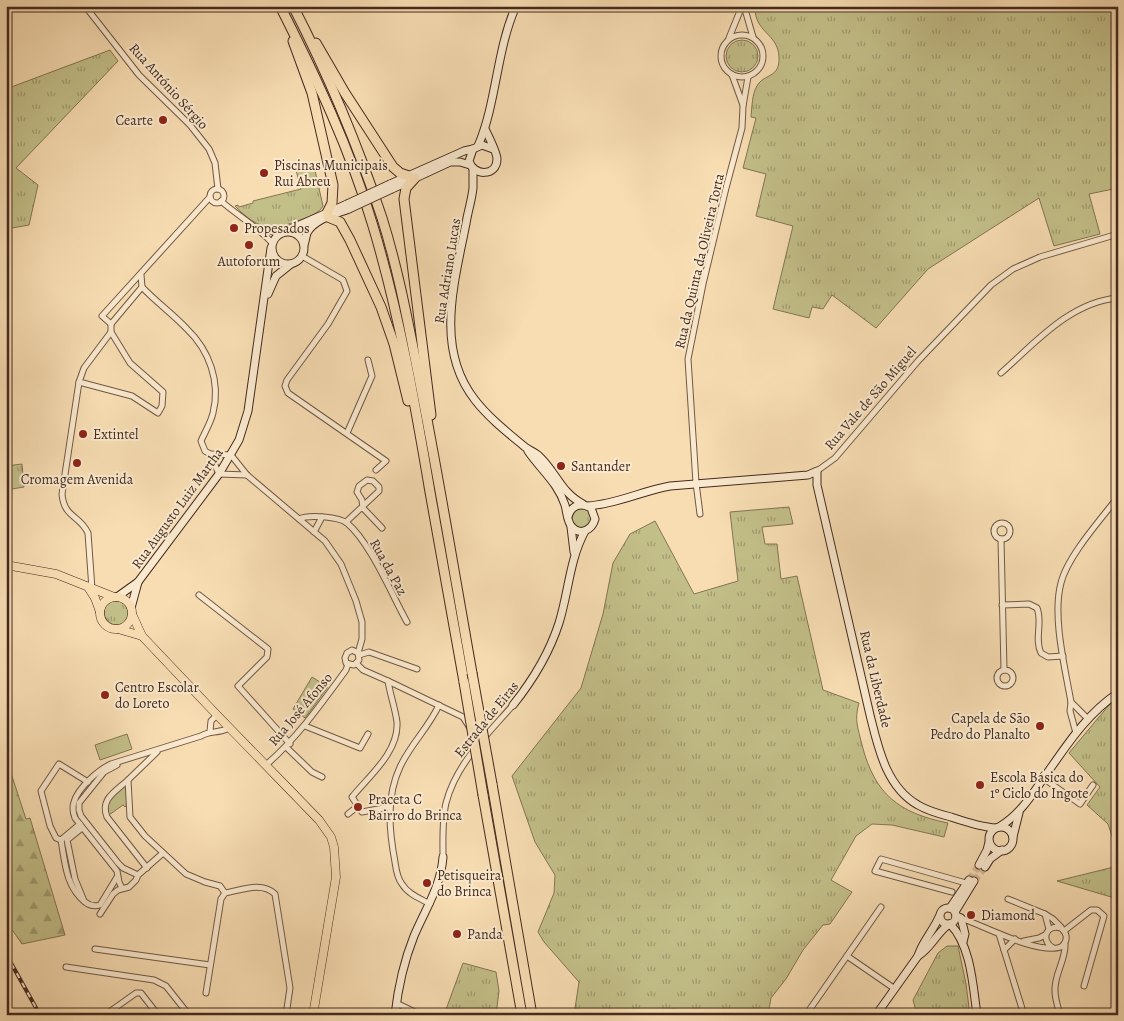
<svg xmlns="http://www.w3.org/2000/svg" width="1124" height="1021" font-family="Alegreya,serif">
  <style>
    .grass { fill: url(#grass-tufts); stroke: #837554 }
    .forest { fill: url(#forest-firs); stroke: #837554 }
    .pitch { fill: #c3bf89; stroke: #837554 }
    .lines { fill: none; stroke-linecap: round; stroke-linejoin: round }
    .secondary-tunnel { stroke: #d4b996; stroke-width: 7; stroke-dasharray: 7 3.5; stroke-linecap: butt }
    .street-casing { stroke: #705845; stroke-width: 7 }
    .secondary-casing { stroke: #432b20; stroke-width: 9 }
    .primary-casing { stroke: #432b20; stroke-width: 9 }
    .highway-casing { stroke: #432b20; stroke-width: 11 }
    .street { stroke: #fae9ce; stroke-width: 5 }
    .secondary { stroke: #fae9ce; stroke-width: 7 }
    .primary { stroke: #f8ddb3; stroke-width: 8 }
    .highway { stroke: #f8ddb3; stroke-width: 9 }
    .rail-casing { stroke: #432b20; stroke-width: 4 }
    .rail { stroke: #fae9ce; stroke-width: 2; stroke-dasharray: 5.5; stroke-linecap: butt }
    .secondary-bridge-casing { stroke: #432b20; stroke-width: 9; stroke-linecap: butt }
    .highway-bridge-casing { stroke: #432b20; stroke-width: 11; stroke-linecap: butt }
    .secondary-bridge { stroke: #fae9ce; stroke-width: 7 }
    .highway-bridge { stroke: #f8ddb3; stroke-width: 9 }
    .poi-dot { fill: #8f2418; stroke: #fae9ce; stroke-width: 2 }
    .labels { text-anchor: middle; stroke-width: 4; stroke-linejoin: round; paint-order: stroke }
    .street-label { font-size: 14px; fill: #432b20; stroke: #fae9ce }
    .poi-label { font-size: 14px; fill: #432b20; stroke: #fae9ce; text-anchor: start }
  </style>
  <defs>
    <pattern id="grass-tufts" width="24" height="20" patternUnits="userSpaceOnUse" patternTransform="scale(1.25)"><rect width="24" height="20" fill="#c3bf89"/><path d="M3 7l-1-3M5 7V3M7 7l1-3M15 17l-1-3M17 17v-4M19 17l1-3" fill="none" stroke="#a09b70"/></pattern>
    <pattern id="forest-firs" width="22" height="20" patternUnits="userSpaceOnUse" patternTransform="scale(1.25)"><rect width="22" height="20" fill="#c3bf89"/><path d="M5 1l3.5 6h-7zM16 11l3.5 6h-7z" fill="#a09b70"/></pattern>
  </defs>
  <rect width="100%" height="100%" fill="#f8ddb3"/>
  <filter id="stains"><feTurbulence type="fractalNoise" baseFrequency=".004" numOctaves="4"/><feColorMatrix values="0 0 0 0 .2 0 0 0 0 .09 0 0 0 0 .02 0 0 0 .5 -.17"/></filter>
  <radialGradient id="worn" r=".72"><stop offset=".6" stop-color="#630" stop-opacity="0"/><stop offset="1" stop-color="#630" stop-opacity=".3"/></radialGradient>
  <g class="grass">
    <path d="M755,6h363v182l-29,6 11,40 -46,12 -15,-48 -111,71 -52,59 -44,-33 -9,14 -11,-2 -3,11 -36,-9 20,-83 -37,-10 10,-42 -23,-6 13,-50 -5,-1c1,-10 1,-23 6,-31 7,-13 23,-7 22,-29 -1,-24 -25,-24 -24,-51z"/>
    <circle cx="742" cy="56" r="16"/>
    <path d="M110,50l8,11 -102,107 22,17 -9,40 -23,4v-140z"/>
    <path d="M314,166l9,40c-4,7 -12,10 -20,13 -31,12 -44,12 -68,-13l3,-1 1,2 14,-4v-2l48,-12 -5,-19z"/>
    <path d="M22,464l2,23 -18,3v-24z"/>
    <path d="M789,507l4,17 -31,3 3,17h12l4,35 16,-3 26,114 36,13c-5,17 -1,25 3,42 13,50 37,68 86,78l-4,14 -52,-12 -20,-1 -16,12 -25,44 21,12 -22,32 -7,1 -20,25 -17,29 -15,19 -3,17h-80c-10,-9 -21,-7 -32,0h-82l5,-33 -35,-40 -6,-10 16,-39 1,-18 -20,-33 -23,-66 69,-88 22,-74 10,-51 17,-29 25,-13 39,73 44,-13 -8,-69z"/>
    <circle cx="582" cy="518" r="10"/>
    <circle cx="117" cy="612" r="13"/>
    <path d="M312,677l16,10 -23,31 -12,-9z"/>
    <path d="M1118,699v155l-10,-30 -21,-19 13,-18 -31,-34 40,-48z"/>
    <path d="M126,785l1,20 -2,2 -2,-2 -14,10 -3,-5 1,-9z"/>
    <path d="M1118,866v33l-61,-18z"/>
    <path d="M947,946h11l8,38 4,31h-53l-4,-15 25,-47z"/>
    <path d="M463,963l33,9 3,19 -3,24h-52z"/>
  </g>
  <path class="forest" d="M6,755h2l1,12 17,52 4,-1 35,117 -43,9 -16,-23z"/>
  <path class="pitch" d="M127,734l5,15 -32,11 -5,-15z"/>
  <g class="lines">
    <g class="secondary-tunnel">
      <path d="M969,880l10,-15"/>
      <path d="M974,881l11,-14"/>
    </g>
    <g class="street-casing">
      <g id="street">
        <path d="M85,6l54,69 51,50 19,24 6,14 3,26"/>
        <path d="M744,6l9,31"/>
        <circle cx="742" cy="56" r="21"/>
        <path d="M729,38l13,-32"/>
        <path d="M732,75l11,30"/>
        <circle cx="217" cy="196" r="7"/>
        <path d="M221,201c17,15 36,25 51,42"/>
        <path d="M260,229l21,4"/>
        <path d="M302,256l41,24 4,11 -19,33 -41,56 -2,6 3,7 98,68 -10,9"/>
        <path d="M141,275l1,12c14,15 31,27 45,42 22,21 34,53 26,84 -2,9 -8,19 -12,28l4,10 5,3 9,20 28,1"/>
        <path d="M111,324l-9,-8 108,-119"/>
        <path d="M111,324l31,-37"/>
        <path d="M1001,373c34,-30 69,-71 117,-75"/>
        <path d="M79,382l53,14 26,17 4,-7 1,-14 -33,-29 -19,-31"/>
        <path d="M347,433l25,-57 -4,-16"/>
        <path d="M210,454l21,1 16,20 78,66 16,23 15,37 6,21v17l-4,14 1,7 -5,5 -8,-2 -1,-5 2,-5 5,-3 6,3"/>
        <path d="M817,471l18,-13 83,-97 73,-76 22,-16 27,-12 78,-23"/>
        <path d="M700,514l-4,-31 -8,-124 15,-75 23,-96 16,-60 1,-22 5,-29"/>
        <path d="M299,519c10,-5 40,-2 48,4 23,19 45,72 60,99"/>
        <path d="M346,522l33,-31v-4l-6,-6 -6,-1 -8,6 -2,6 5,8 1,8 19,20"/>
        <circle cx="1002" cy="531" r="8"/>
        <path d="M314,532l8,-15"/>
        <path d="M1001,539l3,131"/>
        <path d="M92,589l-4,-56c-8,-18 -24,-15 -26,-39l17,-112 5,-14 27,-36v-8"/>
        <path d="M199,595l69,54 -1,8 -29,29 52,58"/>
        <path d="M1002,605l27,-1 8,4c6,14 -3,31 4,45l7,4 15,-1"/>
        <path d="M359,655l10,-3 48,17"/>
        <path d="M357,664l6,6 25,11 75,36 7,11"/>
        <circle cx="1005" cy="678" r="8"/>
        <path d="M388,681c2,13 7,27 9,41 2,30 -28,54 -45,75l10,15 27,-5"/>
        <path d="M1071,702l16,16"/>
        <path d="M305,726l55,22 8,-14"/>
        <path d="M210,731l1,-10 6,-6"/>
        <path d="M1076,733l-6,-22 1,-9c-6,-34 -19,-86 -10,-119 6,-26 40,-64 57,-86"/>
        <path d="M286,747l26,25 10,5"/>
        <path d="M157,752l-29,28 2,37 15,19 41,38 19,8 15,4 5,7"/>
        <path d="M117,765l-13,7 -25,31v7l2,6 37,47 5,5 15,7"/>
        <path d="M266,765c32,-28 55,-61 80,-95l2,-6"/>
        <path d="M1043,778l37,26 13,-19"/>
        <path d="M128,780c-13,12 -28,19 -21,37l40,51"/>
        <path d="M348,814l10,-8"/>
        <path d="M80,824l-19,16 -5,-2 -6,-12 -9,-35 18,-27 29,18"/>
        <path d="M82,828l-15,12 8,39 9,22"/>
        <path d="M61,840c4,23 5,47 24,62 5,4 9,5 15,3l17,-28"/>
        <path d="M443,857c0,-17 -1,-37 3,-54 10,-39 41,-68 67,-98"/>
        <path d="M122,888l-3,-6 -2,-11 -42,-53c-2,-5 -3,-10 -1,-16 4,-14 24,-32 37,-38l90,-28c10,-6 16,-2 28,-8"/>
        <path d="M952,892l-77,-21 6,-12 85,24"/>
        <path d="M1008,899l37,15 4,15"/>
        <path d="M430,904c-11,-6 -22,-10 -28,-20 -5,-6 -6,-15 -7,-22 -6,-32 -9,-65 5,-95 10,-22 29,-40 39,-62"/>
        <path d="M100,914l13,-20 5,-4 11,-3 7,-7 2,-5 25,-22"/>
        <path d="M1045,914l8,5 8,8"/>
        <path d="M961,918c23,8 77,37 100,29 7,-6 7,-13 0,-19 -15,-4 -21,12 -8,20"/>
        <path d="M1064,931l27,-21h6l7,6 -20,70"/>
        <path d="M999,934l25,81"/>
        <path d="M1024,941l15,-3 6,-3"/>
        <path d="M95,949l115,16"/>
        <path d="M1004,950l11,-11"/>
        <path d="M847,956l48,33"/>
        <path d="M66,967l88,13 12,6 23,29"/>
        <path d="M206,993l15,-94 4,-6c17,-3 37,-12 50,1l15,94 -4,27"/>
        <path d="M396,1003l25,12"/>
        <path d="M810,1009l71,-102"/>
        <path d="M105,1015l31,-22h5l17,22"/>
        <path d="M1060,1015c-2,-8 -5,-16 -5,-24 -1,-17 11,-31 10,-47"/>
      </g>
    </g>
    <g class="secondary-casing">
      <g id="secondary">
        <path d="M485,129c3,6 12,25 12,30 0,18 -24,17 -28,2l4,-12 9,-4 11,4"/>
        <path d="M478,146c19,-44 18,-95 38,-140"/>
        <path d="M473,169c0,6 0,13 0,19 -1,10 -4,20 -6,30 -11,60 -34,129 8,182 14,18 32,32 50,47 4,3 9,5 13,8 18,16 22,37 45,49"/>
        <path d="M390,184l74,-33 9,-2"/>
        <path d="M392,189l58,-27h10l10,3"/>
        <path d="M286,231l61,-27"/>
        <circle cx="288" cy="248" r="16"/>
        <path d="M304,245c1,-3 2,-8 3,-12 7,-14 29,-19 42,-24"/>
        <path d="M268,294l8,-18 15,-12"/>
        <path d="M528,451c13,19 30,32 37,54 2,7 2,17 7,22 8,9 20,3 23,-8l-4,-11c-10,-6 -20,-3 -23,9"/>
        <path d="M588,506c29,-2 54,-15 82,-20l138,-11 9,-4v14l53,230c8,32 16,72 48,90 10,6 21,9 33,12 15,5 29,10 45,11"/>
        <path d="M571,527l3,25"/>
        <path d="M117,597l21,-15 81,-108 20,-34 9,-29 23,-163"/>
        <path d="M131,608l7,-26"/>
        <path d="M513,705c20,-25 36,-51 46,-82 10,-32 10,-62 26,-92"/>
        <path d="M999,827c20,-12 31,-29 44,-48 22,-31 42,-64 75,-86"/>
        <circle cx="1001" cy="839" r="12"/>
        <path d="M1013,837l6,-24"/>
        <path d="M979,865l8,-15 2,-8"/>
        <path d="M985,867l5,-8 12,-9"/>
        <circle cx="948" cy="916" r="8"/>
        <path d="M950,908l19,-28"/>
        <path d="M955,912l19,-31"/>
        <path d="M956,916l5,2 4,16 -2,8"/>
        <path d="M950,924c21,21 23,62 27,91"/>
        <path d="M918,956c13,-8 18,-22 30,-31"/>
        <path d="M395,1015c3,-27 9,-54 19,-79 11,-26 27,-50 29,-79"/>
        <path d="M876,1015l42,-59c4,-14 15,-25 21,-39"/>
      </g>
    </g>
    <g class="primary-casing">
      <g id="primary">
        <path d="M6,565l50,9 58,23"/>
        <path d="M88,587l7,11 5,14"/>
        <circle cx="116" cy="613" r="16"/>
        <path d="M132,614l10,22 75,79 102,105 12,17 3,10 2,30 -23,138"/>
        <path d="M118,629l24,7"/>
      </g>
    </g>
    <g class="highway-casing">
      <g id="highway">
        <path d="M280,6c36,71 70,143 93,220 26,87 42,177 57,266 11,64 23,127 34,190"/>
        <path d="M293,6c35,68 65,140 89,212 17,54 27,110 38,165 19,97 35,194 52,290"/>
        <path d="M293,41l19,52 21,92 -1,18 -5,10"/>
        <path d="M316,43l29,50 48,74 7,6 9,3"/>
        <path d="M415,178l-9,10 -2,11 27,216"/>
        <path d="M328,217l12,5 10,18 31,67 13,37 14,57"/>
        <path d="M492,784l40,231"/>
        <path d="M483,795l39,220"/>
      </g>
    </g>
    <use href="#street" class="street"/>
    <use href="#secondary" class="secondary"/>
    <use href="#primary" class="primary"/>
    <use href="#highway" class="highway"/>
    <g class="rail-casing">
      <path id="rail" d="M6,954l34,61"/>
    </g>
    <use href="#rail" class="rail"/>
    <g class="secondary-bridge-casing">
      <g id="secondary-bridge">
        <path d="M347,204l43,-20"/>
        <path d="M349,209l43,-20"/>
      </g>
    </g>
    <g class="highway-bridge-casing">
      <g id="highway-bridge">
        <path d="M472,673l20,111"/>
        <path d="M464,682l19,113"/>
      </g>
    </g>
    <use href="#secondary-bridge" class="secondary-bridge"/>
    <use href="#highway-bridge" class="highway-bridge"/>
  </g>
  <g class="poi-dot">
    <circle cx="163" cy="120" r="5"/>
    <circle cx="264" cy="173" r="5"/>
    <circle cx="234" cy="228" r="5"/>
    <circle cx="249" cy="245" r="5"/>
    <circle cx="83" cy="434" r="5"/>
    <circle cx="77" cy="463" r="5"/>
    <circle cx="561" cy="466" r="5"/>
    <circle cx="105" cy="695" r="5"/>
    <circle cx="1040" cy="726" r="5"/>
    <circle cx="980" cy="785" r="5"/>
    <circle cx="358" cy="807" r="5"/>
    <circle cx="427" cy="883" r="5"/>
    <circle cx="971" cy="915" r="5"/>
    <circle cx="457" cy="934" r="5"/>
  </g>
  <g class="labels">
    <g class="street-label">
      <text transform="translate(169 86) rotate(48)" y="5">Rua António Sérgio</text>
      <text transform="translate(699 261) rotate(-77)" y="5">Rua da Quinta da Oliveira Torta</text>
      <text transform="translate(447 271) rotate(-81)" y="5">Rua Adriano Lucas</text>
      <text transform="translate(870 398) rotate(-49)" y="5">Rua Vale de São Miguel</text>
      <text transform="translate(177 508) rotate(-54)" y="5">Rua Augusto Luiz Martha</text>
      <text transform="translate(389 567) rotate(61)" y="5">Rua da Paz</text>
      <text transform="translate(876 679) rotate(77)" y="5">Rua da Liberdade</text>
      <text transform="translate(300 709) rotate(-50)" y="5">Rua José Afonso</text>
      <text transform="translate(486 719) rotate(-51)" y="5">Estrada de Eiras</text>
    </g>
    <g class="poi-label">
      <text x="153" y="125" text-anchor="end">Cearte</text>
      <text x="274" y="170">Piscinas Municipais<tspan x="274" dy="16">Rui Abreu</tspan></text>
      <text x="244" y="233">Propesados</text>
      <text x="249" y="266" text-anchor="middle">Autoforum</text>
      <text x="93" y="439">Extintel</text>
      <text x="571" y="471">Santander</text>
      <text x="77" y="484" text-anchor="middle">Cromagem Avenida</text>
      <text x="115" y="692">Centro Escolar<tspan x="115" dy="16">do Loreto</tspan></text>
      <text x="1030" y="723" text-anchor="end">Capela de São<tspan x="1030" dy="16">Pedro do Planalto</tspan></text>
      <text x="990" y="782">Escola Básica do<tspan x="990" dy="16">1º Ciclo do Ingote</tspan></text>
      <text x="368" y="804">Praceta C<tspan x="368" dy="16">Bairro do Brinca</tspan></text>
      <text x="437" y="880">Petisqueira<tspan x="437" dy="16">do Brinca</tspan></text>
      <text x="981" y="920">Diamond</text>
      <text x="467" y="939">Panda</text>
    </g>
  </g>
  <rect width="1124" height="1021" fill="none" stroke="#f8ddb3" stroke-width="25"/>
  <rect x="8" y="8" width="1109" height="1006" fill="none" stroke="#432b20" stroke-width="2.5"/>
  <rect x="12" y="12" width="1099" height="996" fill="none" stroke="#432b20"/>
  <rect width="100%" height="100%" filter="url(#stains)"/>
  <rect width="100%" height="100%" fill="url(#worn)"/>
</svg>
